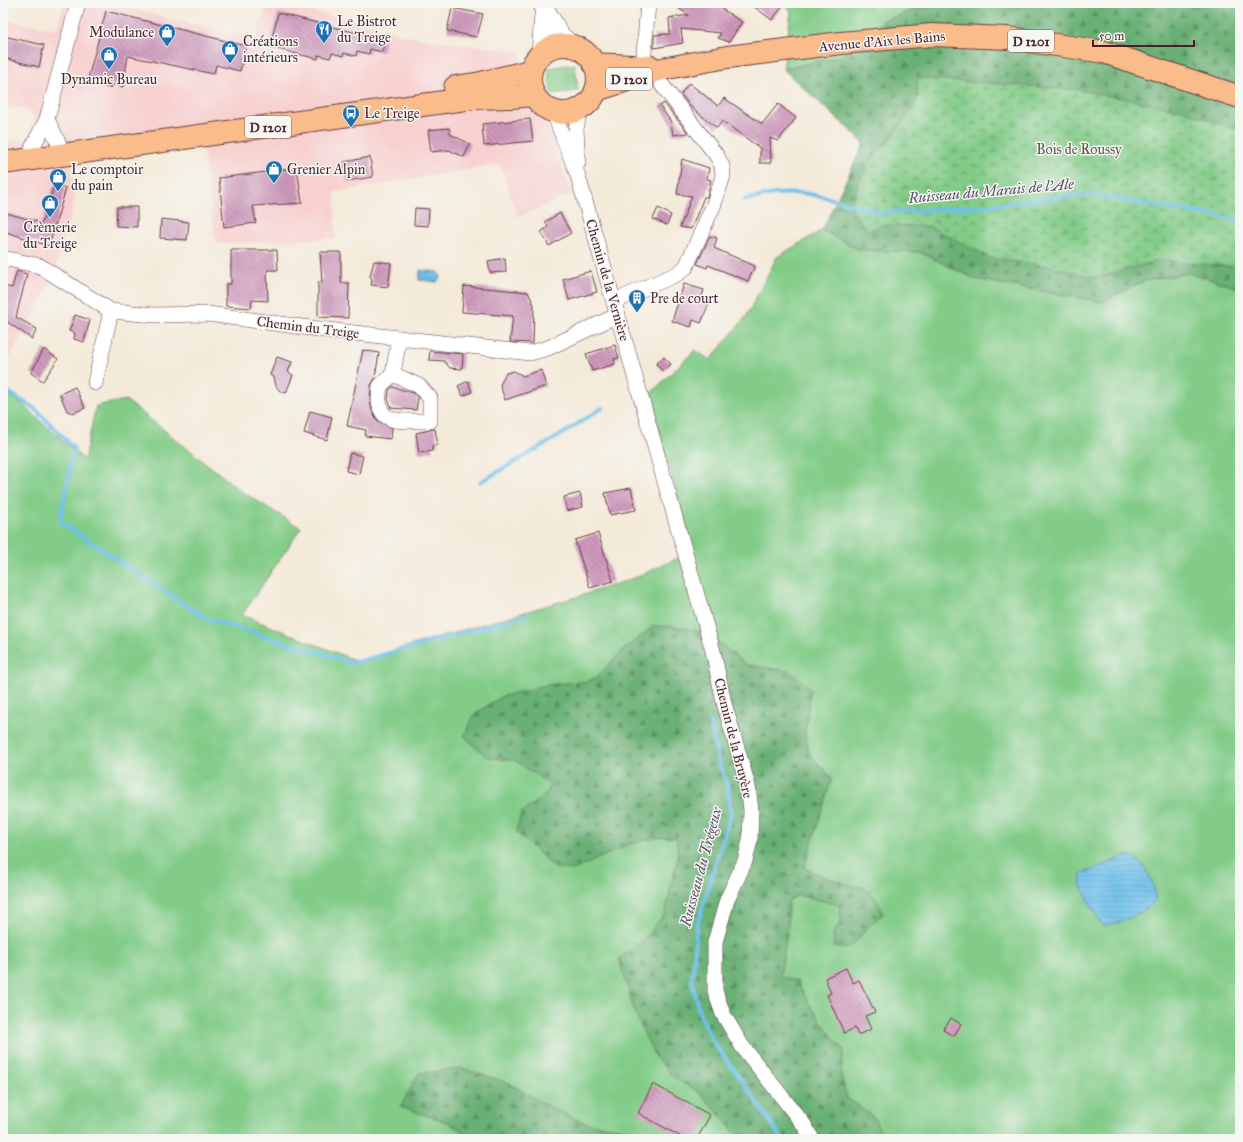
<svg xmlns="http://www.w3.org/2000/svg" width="1243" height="1142" font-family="'IM FELL Great Primer',serif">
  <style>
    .built { fill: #f7d0cf }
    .green { fill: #82cc88; stroke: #66765a }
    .forest { fill: url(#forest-firs); stroke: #5a6850 }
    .wetland { fill: url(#wetland-marsh); stroke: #66765a }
    .water { fill: url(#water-rules); stroke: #5c708b }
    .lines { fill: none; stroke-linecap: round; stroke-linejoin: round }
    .stream { stroke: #6fc1eb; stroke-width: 4 }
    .building { fill: url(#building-back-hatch) }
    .minor-casing { stroke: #643d45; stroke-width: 16 }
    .tertiary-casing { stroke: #643d45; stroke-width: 20 }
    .primary-casing { stroke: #643d45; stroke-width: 24 }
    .minor { stroke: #fff; stroke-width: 15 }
    .tertiary { stroke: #fff; stroke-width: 19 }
    .primary { stroke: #fabc8b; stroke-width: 22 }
    .labels { text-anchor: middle; stroke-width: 3; stroke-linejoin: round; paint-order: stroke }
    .shield { fill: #f6f6f2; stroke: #7e6067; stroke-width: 1 }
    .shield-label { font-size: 13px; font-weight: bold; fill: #4a1f2b }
    .poi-label { font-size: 14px; fill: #4a1f2b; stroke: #f6f6f2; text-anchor: start }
    .street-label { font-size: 14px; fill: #4a1f2b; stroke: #f6f6f2 }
    .park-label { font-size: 14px; fill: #5b5347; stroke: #f6f6f2 }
    .water-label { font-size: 15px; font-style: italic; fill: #555065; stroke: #f6f6f2 }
  </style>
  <defs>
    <pattern id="forest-firs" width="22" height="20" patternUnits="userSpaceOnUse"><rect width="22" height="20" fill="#69b074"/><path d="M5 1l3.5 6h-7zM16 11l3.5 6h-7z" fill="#588f5f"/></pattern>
    <pattern id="wetland-marsh" width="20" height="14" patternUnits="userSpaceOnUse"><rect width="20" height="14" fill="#82cc88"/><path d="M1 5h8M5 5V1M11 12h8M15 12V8" fill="none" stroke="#6ca56f"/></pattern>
    <pattern id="water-rules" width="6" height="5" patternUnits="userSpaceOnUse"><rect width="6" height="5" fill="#6fc1eb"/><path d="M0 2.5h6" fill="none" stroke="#62a5ca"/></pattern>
    <pattern id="building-back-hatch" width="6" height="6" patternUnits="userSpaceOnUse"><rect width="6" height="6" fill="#ce99bc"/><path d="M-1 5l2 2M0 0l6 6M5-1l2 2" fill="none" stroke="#a97c99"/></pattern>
  </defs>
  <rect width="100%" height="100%" fill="#f6f6f2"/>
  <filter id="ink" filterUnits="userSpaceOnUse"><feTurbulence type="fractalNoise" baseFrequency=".025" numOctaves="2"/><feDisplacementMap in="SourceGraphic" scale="8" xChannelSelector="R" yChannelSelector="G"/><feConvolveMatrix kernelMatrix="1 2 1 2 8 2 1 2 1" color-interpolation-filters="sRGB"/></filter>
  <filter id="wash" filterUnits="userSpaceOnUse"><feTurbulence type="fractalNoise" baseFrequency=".012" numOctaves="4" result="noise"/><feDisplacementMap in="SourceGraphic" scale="16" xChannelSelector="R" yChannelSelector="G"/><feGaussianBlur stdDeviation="0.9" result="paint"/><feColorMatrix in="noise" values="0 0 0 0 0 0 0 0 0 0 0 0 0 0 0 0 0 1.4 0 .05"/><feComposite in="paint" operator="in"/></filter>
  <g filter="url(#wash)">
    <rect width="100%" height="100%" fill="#f4ead9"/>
    <path class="built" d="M64,3h45l146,37 12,-37h15l139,36 101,12 6,53 20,19 23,71 -53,23 -18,-52 -10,1 -155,26v46l-119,6 -14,-100 -131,21 4,34 -24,84 -48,86v-227l24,-3 3,-6 4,-15 -11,-10h-20v-88l54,9z"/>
    <g class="green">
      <path d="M783,3h156l-55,17 -43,36 -58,13 8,-58z"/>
      <path d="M575,64l3,27 -27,3 -3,-26z"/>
      <path d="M822,230l38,20 60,2 55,27 127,23 42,-21 44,-8 52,15v851h-1237v-752l81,73 12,-54 30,-6 115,91 60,37 -59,87 115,46 223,-65 57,-19 56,-26 -44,-156 46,-45 15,10 36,-43 31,-60z"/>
    </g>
    <g class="forest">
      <path d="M939,3h301v285l-52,-15 -44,8 -42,21 -127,-23 -55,-27 -60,-2 -38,-20 42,-87 -81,-74 58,-13 43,-36z"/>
      <path d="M654,626h17l34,6 42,33 43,6 21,18 -6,43 4,22 23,24 -28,90 26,11 37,10 10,10 6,15 -13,11 -19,22 -10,2 -7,-2 -1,-13 8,-14 -2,-15 -41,-10 -10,6v27l-8,48 17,5c13,26 28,47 47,69l-3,24 6,24 27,19 10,22h-143l-42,-47 -25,-14 -19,-21 -19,-41 -17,-57 26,-21 21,-26 5,-28 7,-26 -2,-21 -21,1 -28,7 -53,25 -19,-2 -39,-36 5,-19 27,-20 1,-9 -33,-23 -29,-4 -23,-21 10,-21 26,-18 45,-12 43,-4 10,-5 24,-25z"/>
      <path d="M461,1068l48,15 42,25 34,15 61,9 15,7h-186l-28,-17 -47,-15 19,-34z"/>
    </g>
    <path class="wetland" d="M917,78l162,12 101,20 60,21v136l-80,-7 -65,18 -45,-12 -60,-8 -61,-32 -48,-1 -14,7 -17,-26 15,-38 32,-38 21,-31z"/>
    <g class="water">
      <path d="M420,270l18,2 3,5 -4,5 -18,-2z"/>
      <path d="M1130,855c14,6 28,32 25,46 -15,14 -32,22 -53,25l-21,-40 -1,-12z"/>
    </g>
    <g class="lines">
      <g class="stream">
        <path d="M745,200l28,-6 30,-1 22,4 57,16 102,-7 104,-12 142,24 10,4"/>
        <path d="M3,389l32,20 39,39 -14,74 145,96 148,45 175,-48"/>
        <path d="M480,482l76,-44 46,-30"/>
        <path d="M710,722l8,38 10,28 3,25 -34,112 -5,56 7,31 14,30 28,37 41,60"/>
      </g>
    </g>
    <g id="blocks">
      <g class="building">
        <path d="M670,3h58l-6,6 20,13 -13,20 -11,-4 3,-5 -40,-4 2,14 -29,5v-13l16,-1 -1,-16 20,-3z"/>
        <path d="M749,3h36l-13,17z"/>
        <path d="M452,8l31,6 -6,23 -30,-6z"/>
        <path d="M106,11l140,35 -6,25 -24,-6 -2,9 -86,-18 -5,31 -12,-3 -1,4 -23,-6z"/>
        <path d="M278,13l107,27 -3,12 -12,-3 -1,5 -12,-3 -1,5 -12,-3 -1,3 -11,-3 -2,5 -12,-3v4l-48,-12z"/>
        <path d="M3,36l41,9 -5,22 -36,-9z"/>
        <path d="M689,83l29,23 6,-8 38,26 16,-20 18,14 -18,23 -8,-3 1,25h-11v-15l-38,-27 -5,7 -26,-21 -10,-13z"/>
        <path d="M664,103l24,30 -15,2 -2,-13 -11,-16z"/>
        <path d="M530,119l3,22 -49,5 -2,-22z"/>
        <path d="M449,128l1,6 20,10 -6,13 -15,-7 -18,2 -3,-22z"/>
        <path d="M370,157l3,20 -26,4 -3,-19z"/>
        <path d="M682,159l27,9 -2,11 4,1 -4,17h-3l-13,32 -11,-2 12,-31 -15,-2z"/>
        <path d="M297,168l5,35 -49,3 3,17 -32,4 -5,-49z"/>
        <path d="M54,185l12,3 -17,58 -46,-15v-19l39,11z"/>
        <path d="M117,207h20v20l-21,-1z"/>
        <path d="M415,208l14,1 -1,17 -14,-1z"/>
        <path d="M658,208l13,7 -4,10 -14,-6z"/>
        <path d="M560,213l11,20 -22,13 -8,-14 7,-5 -3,-5z"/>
        <path d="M161,219l28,3 -2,18 -27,-2z"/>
        <path d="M710,236l7,2 -3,10 41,18 -7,15 -40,-16 -1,3 -10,-4z"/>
        <path d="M231,250h46l1,20h-11l1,31 -16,-1 -1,8 -25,-2v-22h5z"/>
        <path d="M320,252h21v31h8l-1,35 -30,-1v-35h4z"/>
        <path d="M505,258l1,14 -16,1 -2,-12z"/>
        <path d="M374,261l17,2 -3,24 -17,-2 1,-6 -2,-3z"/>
        <path d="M17,271l10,3 -11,43 21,12 -5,10 -29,-20 3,-9 -3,-1v-23l9,2z"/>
        <path d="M591,271l6,21 -28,8 -6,-21z"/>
        <path d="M684,284l20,6 -3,9 9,2 -9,22 -8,-3 -2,7 -19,-6z"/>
        <path d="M464,286l64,6 6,13 -1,38 -23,-1 3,-26 -51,-4z"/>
        <path d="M75,315l15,5 -6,22 -10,-3 1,-6 -6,-2z"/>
        <path d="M615,345l4,13 -5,1 1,5 -23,7 -6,-17z"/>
        <path d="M44,349l14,10 -15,22 -12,-8z"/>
        <path d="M363,350l16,3 -4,25 -4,7 -1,16 2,10 5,9 15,8 -1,11 -26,-3 1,-6 -19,-4z"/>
        <path d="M430,351l33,3 -1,15 -12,-1 -6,-7 -15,-1z"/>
        <path d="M277,357l15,5 -4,10 5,3 -7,18 -6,-2 -4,-5 -2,-9 -4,-2z"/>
        <path d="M664,357l7,7 -8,7 -7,-7z"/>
        <path d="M541,370l5,16 -41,14 -5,-15 6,-12 8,-2 9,5z"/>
        <path d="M468,381l4,11 -9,4 -5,-10z"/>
        <path d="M75,387l10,21 -12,5 -6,-2 -7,-17z"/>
        <path d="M392,387l22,6 4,5 -2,12 -25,-2 -3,-9 1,-9z"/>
        <path d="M310,411l22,6 -5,23 -23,-7z"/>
        <path d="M435,429l3,16 -6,1v5l-13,2 -3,-20z"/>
        <path d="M350,453l13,3 -4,18 -13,-3z"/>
        <path d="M631,488l5,22 -26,5 -5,-22z"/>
        <path d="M580,493l3,14 -16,4 -3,-14z"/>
        <path d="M598,533l15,48 -23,7 -15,-48z"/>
        <path d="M846,968l7,15 6,-3 16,32 -10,4 6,13 -13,6 -3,-7 -11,5 -17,-38 4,-2 -6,-15z"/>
        <path d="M951,1018l10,6 -7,12 -11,-6z"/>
        <path d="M653,1084l57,31 -13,24h-12l-47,-26z"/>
      </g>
    </g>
  </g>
  <g filter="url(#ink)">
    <use href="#blocks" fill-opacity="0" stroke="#643d45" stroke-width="1"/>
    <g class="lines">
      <g class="minor-casing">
        <g id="minor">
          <path d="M643,66l5,-63"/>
          <path d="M553,111l25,65 135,475 11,52 24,83 3,24 -1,30 -5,21 -18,39 -12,42v49l8,23 19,32 62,79 8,14"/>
          <path d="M47,119l12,25"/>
          <path d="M32,148l15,-29 31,-116"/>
          <path d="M578,163l-2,-34 4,-20"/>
          <path d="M3,258l37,8 71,45 43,4 54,-1 94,13 228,26 18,-5 70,-33"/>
          <path d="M615,301l62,-27 9,-7 28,-63 9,-28 -1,-10 -5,-10 -55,-71"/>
          <path d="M393,374l26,12 11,12v23c-30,-1 -57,7 -50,-35l13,-12 6,-36"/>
          <path d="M95,383l16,-72"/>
        </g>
      </g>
      <g class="tertiary-casing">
        <g id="tertiary">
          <path d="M544,8l16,27 12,11"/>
          <path d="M541,54l4,-51"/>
        </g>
      </g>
      <g class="primary-casing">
        <g id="primary">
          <circle cx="564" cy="79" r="34"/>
          <path d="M594,64l57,3"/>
          <path d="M455,87l26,-4 49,-12"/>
          <path d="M596,90l66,-21 65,-12 114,-14 91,-8 76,3 96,14 136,45"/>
          <path d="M3,163l470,-65 38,-1 22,-2"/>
        </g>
      </g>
      <use href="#minor" class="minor"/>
      <use href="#tertiary" class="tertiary"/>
      <use href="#primary" class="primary"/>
    </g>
  </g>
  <defs>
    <g id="restaurant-pin" transform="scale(0.9)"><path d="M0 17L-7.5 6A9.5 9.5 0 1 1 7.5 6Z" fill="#1f6fb2" stroke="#f6f6f2"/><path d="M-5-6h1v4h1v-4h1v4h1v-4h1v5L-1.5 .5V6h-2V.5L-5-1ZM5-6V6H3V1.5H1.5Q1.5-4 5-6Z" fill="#fff"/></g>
    <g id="shop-pin" transform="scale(0.9)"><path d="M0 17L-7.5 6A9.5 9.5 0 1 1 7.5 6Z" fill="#1f6fb2" stroke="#f6f6f2"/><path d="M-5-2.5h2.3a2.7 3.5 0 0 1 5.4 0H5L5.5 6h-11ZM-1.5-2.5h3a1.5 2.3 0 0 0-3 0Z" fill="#fff"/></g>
    <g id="bus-pin" transform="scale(0.9)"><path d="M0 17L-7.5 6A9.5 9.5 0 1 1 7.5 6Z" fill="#1f6fb2" stroke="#f6f6f2"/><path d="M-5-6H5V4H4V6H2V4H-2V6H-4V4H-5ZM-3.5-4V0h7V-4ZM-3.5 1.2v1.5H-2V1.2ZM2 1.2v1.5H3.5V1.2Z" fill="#fff"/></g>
    <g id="building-pin" transform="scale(0.9)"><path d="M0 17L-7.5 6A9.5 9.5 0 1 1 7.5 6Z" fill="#1f6fb2" stroke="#f6f6f2"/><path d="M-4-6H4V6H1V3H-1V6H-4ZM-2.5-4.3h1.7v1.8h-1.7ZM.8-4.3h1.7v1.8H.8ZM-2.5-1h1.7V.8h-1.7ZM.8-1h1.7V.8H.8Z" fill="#fff"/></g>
  </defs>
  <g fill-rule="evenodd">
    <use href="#restaurant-pin" x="324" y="29"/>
    <use href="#shop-pin" x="167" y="32"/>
    <use href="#shop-pin" x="230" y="49"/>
    <use href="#shop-pin" x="109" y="55"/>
    <use href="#bus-pin" x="351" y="113"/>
    <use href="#shop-pin" x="274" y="169"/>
    <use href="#shop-pin" x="58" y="177"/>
    <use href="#shop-pin" x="50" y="203"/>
    <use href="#building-pin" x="637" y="298"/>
  </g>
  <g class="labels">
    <g class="shield">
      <rect x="1008" y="30" width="46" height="22" rx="3"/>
      <rect x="606" y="68" width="46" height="22" rx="3"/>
      <rect x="245" y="116" width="46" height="22" rx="3"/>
    </g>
    <g class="shield-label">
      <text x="1031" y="46">D 1201</text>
      <text x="629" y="84">D 1201</text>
      <text x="268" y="132">D 1201</text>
    </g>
    <g class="poi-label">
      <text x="337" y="26">Le Bistrot<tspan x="337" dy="16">du Treige</tspan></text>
      <text x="154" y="37" text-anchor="end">Modulance</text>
      <text x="243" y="46">Créations<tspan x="243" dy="16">intérieurs</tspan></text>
      <text x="109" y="84" text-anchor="middle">Dynamic Bureau</text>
      <text x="364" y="118">Le Treige</text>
      <text x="71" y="174">Le comptoir<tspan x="71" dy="16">du pain</tspan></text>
      <text x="287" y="174">Grenier Alpin</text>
      <text x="50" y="232" text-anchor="middle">Crèmerie<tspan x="50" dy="16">du Treige</tspan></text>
      <text x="650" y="303">Pre de court</text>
    </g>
    <g class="street-label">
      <text transform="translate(882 41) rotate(-5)" y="5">Avenue d'Aix les Bains</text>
      <text transform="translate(608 280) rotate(74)" y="5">Chemin de la Vernière</text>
      <text transform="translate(308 327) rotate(7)" y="5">Chemin du Treige</text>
      <text transform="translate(734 738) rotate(76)" y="5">Chemin de la Bruyère</text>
    </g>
    <g class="park-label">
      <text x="1079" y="154">Bois de Roussy</text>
    </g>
    <g class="water-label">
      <text transform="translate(991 191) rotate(-5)" y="5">Ruisseau du Marais de l'Ale</text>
      <text transform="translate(701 867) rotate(-75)" y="5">Ruisseau du Trégeux</text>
    </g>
  </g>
  <rect width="1243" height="1142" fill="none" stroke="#f6f6f2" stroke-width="16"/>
  <path d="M1093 40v6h101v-6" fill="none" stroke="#4a1f2b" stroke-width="2"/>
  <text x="1099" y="40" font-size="12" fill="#4a1f2b" stroke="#f6f6f2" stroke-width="3" paint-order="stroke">50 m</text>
</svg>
